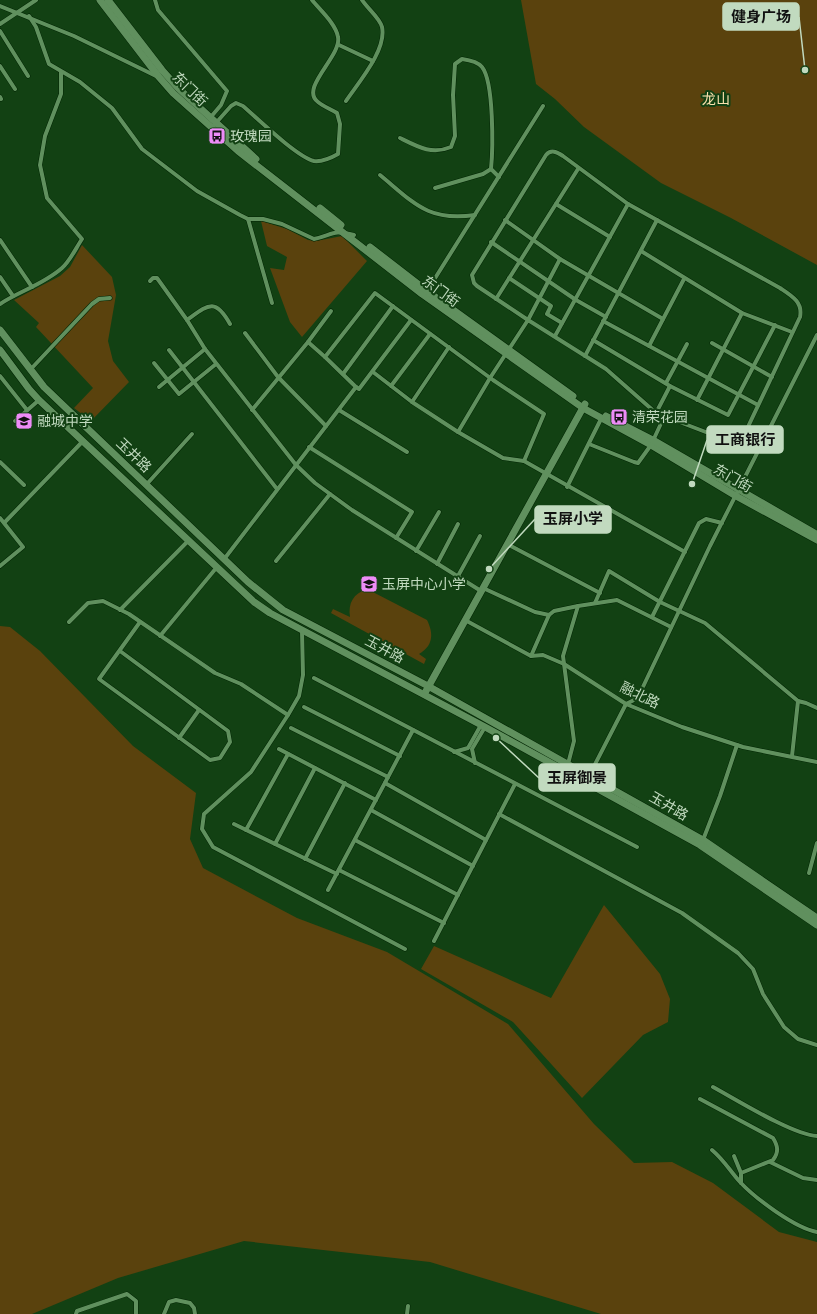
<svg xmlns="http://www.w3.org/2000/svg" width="817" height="1314" font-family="Ubuntu,'Noto Sans SC',sans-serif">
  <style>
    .green { fill: #5a420d }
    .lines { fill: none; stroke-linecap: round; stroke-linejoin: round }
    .minor-casing { stroke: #022604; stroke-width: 5 }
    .tertiary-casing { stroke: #022604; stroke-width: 8 }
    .minor { stroke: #60905e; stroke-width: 4 }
    .tertiary { stroke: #60905e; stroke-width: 7 }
    .labels { text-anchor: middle; stroke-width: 4; stroke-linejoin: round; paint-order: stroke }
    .street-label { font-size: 14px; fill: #c1dabf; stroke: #124113 }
    .park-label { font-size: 14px; fill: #fae0ad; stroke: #124113 }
    .poi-label { font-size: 14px; fill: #c1dabf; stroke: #124113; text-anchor: start }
    .leader { fill: none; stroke: #c1dabf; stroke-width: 1.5 }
    .callout-dot { fill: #c1dabf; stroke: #124113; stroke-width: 1.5 }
    .callout { fill: #c1dabf; stroke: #c1dabf; stroke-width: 1.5 }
    .callout-label { font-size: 15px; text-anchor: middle; font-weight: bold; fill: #111 }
  </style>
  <rect width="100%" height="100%" fill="#124113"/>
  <g class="green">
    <path d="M521,0h296v265l-86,-47 -70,-35 -77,-56 -29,-28 -19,-15z"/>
    <path d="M261,221l26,8 21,11 8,1 26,-5 25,25 -65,76 -12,-15 -20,-54 14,2 3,-13 -20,-11z"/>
    <path d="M82,245l30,32 4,18 -8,46 5,20 16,21 -38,39 -17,-13 19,-20 -57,-61 3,-4 -25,-23 46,-24 10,-9z"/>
    <path d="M367,589l60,31c7,14 6,26 -8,34l7,5 -2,5 -93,-51 2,-4 17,8c-2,-14 3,-23 17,-28z"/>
    <path d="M0,626l10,1 30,24 93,95 63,47 -6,46 13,29 94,50 90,34 121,72 86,100 40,39 38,-1 41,21 66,49 38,10v72h-216l-171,-52 -186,-21 -126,37 -86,36h-32z"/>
    <path d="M604,905l56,69 10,25 -2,23 -25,13 -61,63 -69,-76 -92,-53 13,-23 117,52z"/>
  </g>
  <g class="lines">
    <g class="minor-casing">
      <g id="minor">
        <path d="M155,0l3,10 69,81 -6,14 -11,13"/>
        <path d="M0,6l74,30 82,40"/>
        <path d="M29,16l7,11 13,37 31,18 32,26 30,41 55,42 43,24 8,4h15l19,5 32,15c19,-4 18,-10 40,-4"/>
        <path d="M0,24l36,-24"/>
        <path d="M0,31l28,45"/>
        <path d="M339,45l34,16"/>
        <path d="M0,66l15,23"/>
        <path d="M0,97l1,2"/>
        <path d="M346,101c12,-18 41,-51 36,-74 -2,-9 -15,-19 -20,-27"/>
        <path d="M215,124l16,-18 5,-3 7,3c15,13 54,51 71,55 9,1 17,-3 24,-7l2,-30 -3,-11c-6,-4 -13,-6 -19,-11 -19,-14 24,-46 20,-65 -2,-13 -18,-27 -26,-37"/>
        <path d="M400,138c18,9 32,17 51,9l4,-11 -2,-41 2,-31 7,-5c7,1 16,3 20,8 12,15 11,82 9,102l8,8"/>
        <path d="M380,175c34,28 48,47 95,40"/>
        <path d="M435,188l48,-14 8,-5"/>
        <path d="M556,204l54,33"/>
        <path d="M248,219l24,84"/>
        <path d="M505,220l55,39 103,60"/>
        <path d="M0,240l32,47"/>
        <path d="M491,242l85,58 30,17"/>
        <path d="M641,251l101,62 50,19"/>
        <path d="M0,277l13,19"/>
        <path d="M509,278l42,28 -4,8 15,9"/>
        <path d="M150,281l3,-3h4l30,42"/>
        <path d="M427,291l116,-185"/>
        <path d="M496,299l82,-130"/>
        <path d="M0,304c20,-13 44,-20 62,-36 8,-7 14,-20 20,-29l-35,-41 -7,-33 5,-29 16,-42v-22"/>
        <path d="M603,321l155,84"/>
        <path d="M230,324c-15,-27 -22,-19 -43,-4l18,29 91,116 19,18 37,27 129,81"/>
        <path d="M245,333l33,44 48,49"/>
        <path d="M555,336l73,-132"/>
        <path d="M593,340l77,46 58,29 47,-90"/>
        <path d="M712,343l60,34"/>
        <path d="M649,346l35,-67"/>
        <path d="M169,350l108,139"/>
        <path d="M585,356l72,-136"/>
        <path d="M325,357l-17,-15 23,-31"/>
        <path d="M154,363l25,31 37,-30"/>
        <path d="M30,370l62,-66 7,-5 11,-1"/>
        <path d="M373,372l39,30 46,30 45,26 21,3 161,91"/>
        <path d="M343,374l50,-68"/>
        <path d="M0,376l27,34"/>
        <path d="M666,383l21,-39"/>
        <path d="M391,386l39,-52"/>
        <path d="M159,387l46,-38"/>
        <path d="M356,387l3,2 52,-69"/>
        <path d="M697,400l45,-87"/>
        <path d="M412,402l37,-55"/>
        <path d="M252,410l56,-68"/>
        <path d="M339,410l68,42"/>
        <path d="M656,413l14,-27"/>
        <path d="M15,421l24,-21"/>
        <path d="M458,432l32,-54 38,-58 -51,-34 -3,-3 -2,-8 74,-120c5,-6 11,-3 17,1l65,48 152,84c12,8 23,14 20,29l-54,114c-7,8 -11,10 -22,8l-68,-26 -50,-44 -78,-49 32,-61"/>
        <path d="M589,444l45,18 4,1 13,-18 13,-28"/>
        <path d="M309,447l103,65 -16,26"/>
        <path d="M0,462l24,23"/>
        <path d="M146,485l46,-51"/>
        <path d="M567,487l35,-70"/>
        <path d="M0,518l23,29 -23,19"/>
        <path d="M5,522l78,-81"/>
        <path d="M507,544l93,49"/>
        <path d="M416,551l23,-39"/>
        <path d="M225,558l131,-171 -31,-30 50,-64 118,87 51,34 -20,47"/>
        <path d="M276,561l54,-67"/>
        <path d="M437,564l21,-40"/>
        <path d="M458,576l22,-40"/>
        <path d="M483,588l52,24 14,3 5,-4 24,-5"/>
        <path d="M595,603l14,-32 51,31 45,21 93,78 -6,55"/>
        <path d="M120,610l69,-70"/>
        <path d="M652,617l47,-94 7,-4 16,4"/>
        <path d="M465,620l66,36 12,-1 21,9 62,40 56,23 61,20 74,15"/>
        <path d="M69,622l19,-19 15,-2 26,13 86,59 26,11 47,31"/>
        <path d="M302,631l1,44 -4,21 -11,19 -37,57 -47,42 -2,15 11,18 192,102"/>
        <path d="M160,636l57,-69"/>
        <path d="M120,651l108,80 2,11 -10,16 -10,2 -111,-81 41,-57"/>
        <path d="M531,656l18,-41"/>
        <path d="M314,678l323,169"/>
        <path d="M798,701l8,2 11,5"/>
        <path d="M304,707l96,49"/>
        <path d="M291,728l97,49"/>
        <path d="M179,738l20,-28"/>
        <path d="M279,749l97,51"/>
        <path d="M454,752l14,-4 13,-23"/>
        <path d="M475,763l-3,-14 13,-22"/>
        <path d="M568,764l6,-23 -11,-85 15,-50 39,-6 54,27"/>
        <path d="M589,776l37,-72 8,-4 7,-9 69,-145 107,-211"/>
        <path d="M385,783l101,57"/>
        <path d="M371,810l102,56"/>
        <path d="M499,814l183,99 56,40 15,16 10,25 21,33 14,12 19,6"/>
        <path d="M234,824l103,50"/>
        <path d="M246,830l42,-76"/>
        <path d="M355,840l103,55"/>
        <path d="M703,840l17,-44 17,-51"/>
        <path d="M275,844l40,-76"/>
        <path d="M305,859l40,-76"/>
        <path d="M339,870l105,53"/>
        <path d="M809,873l8,-30"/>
        <path d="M328,890l85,-160"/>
        <path d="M434,941l81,-157"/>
        <path d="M713,1087c24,13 80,48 104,49"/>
        <path d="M700,1099l73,39c5,8 6,14 0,22l-32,13v10"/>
        <path d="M712,1150c12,10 18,21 28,32 16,17 55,46 77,50"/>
        <path d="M734,1156l7,17"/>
        <path d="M770,1162l33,16 14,2"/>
        <path d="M76,1314l1,-3 50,-17 9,7v13"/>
        <path d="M164,1314l5,-12 7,-2 14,3 4,5 1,6"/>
        <path d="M407,1314l1,-8"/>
      </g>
    </g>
    <g class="tertiary-casing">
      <g id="tertiary">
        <path d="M100,0l59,77 14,16 65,58 184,143 161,114 68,37 85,51 81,44"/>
        <path d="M108,0l54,70 16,18 78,71"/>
        <path d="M320,208l21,17"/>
        <path d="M370,247l57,44 146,105"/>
        <path d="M0,330l44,57 204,195 35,28 145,76 275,154 114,78"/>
        <path d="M0,350l29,39 10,11 215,202 16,11 215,114 215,118 117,80"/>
        <path d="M606,416l47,24 163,94"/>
        <path d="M426,691l159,-287"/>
      </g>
    </g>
    <use href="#minor" class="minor"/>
    <use href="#tertiary" class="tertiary"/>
  </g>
  <defs>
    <g id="bus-square" transform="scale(0.9)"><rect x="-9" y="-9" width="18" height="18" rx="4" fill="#ee8cf8" stroke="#124113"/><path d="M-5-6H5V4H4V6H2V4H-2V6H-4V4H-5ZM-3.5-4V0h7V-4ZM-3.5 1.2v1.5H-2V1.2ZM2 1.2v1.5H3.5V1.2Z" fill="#111"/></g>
    <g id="school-square" transform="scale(0.9)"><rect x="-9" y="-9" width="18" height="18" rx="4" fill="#ee8cf8" stroke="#124113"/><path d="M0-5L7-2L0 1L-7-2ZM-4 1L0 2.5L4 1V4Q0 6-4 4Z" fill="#111"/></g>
  </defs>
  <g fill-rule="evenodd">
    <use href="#bus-square" x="217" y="136"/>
    <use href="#bus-square" x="619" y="417"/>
    <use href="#school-square" x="24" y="421"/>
    <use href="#school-square" x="369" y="584"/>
  </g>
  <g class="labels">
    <g class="street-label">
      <text transform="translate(190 89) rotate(44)" y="5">东门街</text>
      <text transform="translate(441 291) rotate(36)" y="5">东门街</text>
      <text transform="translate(134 455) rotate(44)" y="5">玉井路</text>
      <text transform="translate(733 478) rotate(30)" y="5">东门街</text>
      <text transform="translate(385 649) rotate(28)" y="5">玉井路</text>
      <text transform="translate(640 695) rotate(26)" y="5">融北路</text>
      <text transform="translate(669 806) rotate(30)" y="5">玉井路</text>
    </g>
    <g class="park-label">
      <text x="716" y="104">龙山</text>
    </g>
    <g class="poi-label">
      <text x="230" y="141">玫瑰园</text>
      <text x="632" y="422">清荣花园</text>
      <text x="37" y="426">融城中学</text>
      <text x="382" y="589">玉屏中心小学</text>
    </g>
  </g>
  <path class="leader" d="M805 70L799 17M692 484L707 440M489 569L535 519M496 738L539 778"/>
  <g class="callout-dot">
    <circle cx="805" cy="70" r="4"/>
    <circle cx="692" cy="484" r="4"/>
    <circle cx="489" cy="569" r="4"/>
    <circle cx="496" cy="738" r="4"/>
  </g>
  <g class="callout">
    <rect x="723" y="3" width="76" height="27" rx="4"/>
    <rect x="707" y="426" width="76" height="27" rx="4"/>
    <rect x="535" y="506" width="76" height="27" rx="4"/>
    <rect x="539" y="764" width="76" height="27" rx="4"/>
  </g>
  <g class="callout-label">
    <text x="761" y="22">健身广场</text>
    <text x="745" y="445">工商银行</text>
    <text x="573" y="524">玉屏小学</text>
    <text x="577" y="783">玉屏御景</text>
  </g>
</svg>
